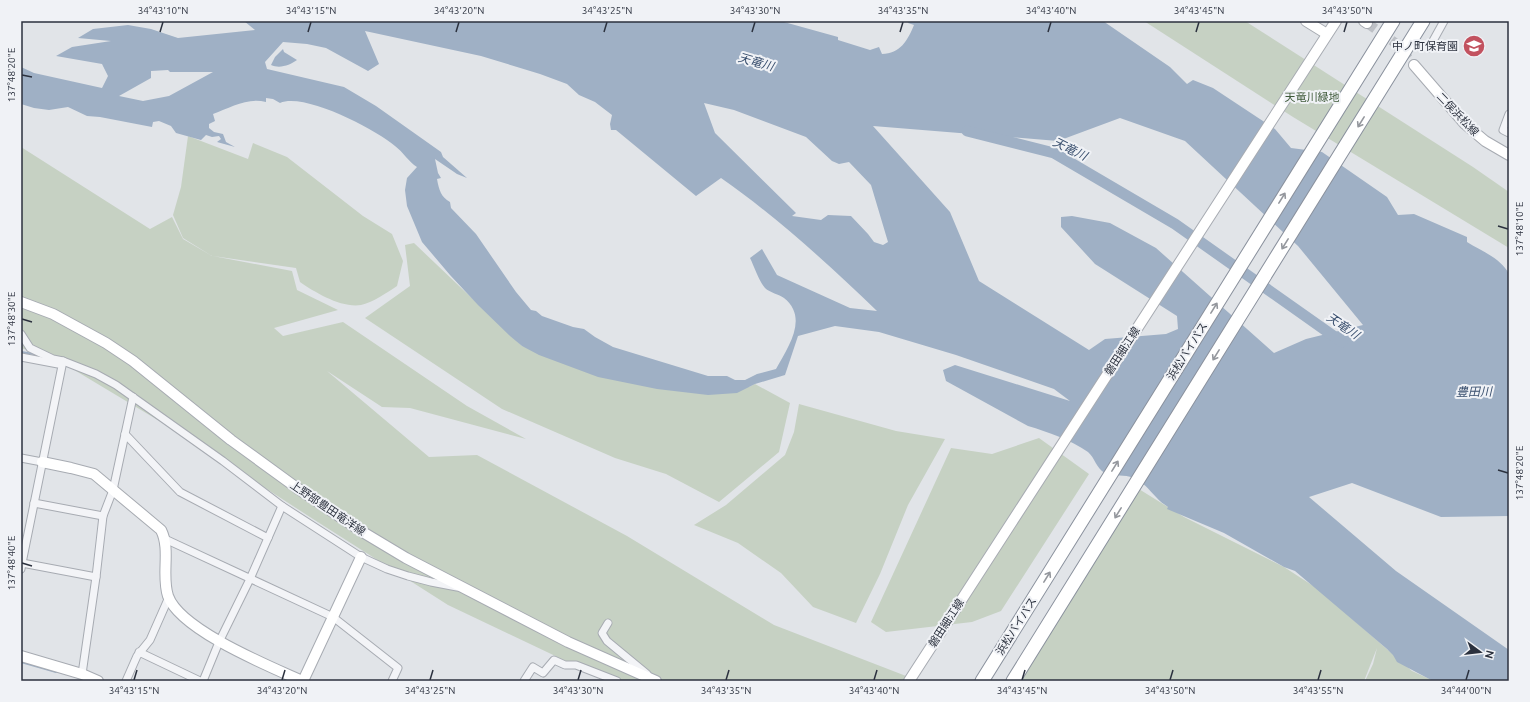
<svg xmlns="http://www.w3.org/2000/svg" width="1530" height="702" font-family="Ubuntu,'Noto Sans JP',sans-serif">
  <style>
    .green { fill: #c6d1c3 }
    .water { fill: #9fb0c5; fill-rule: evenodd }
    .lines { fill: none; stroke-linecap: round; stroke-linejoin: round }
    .stream { stroke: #9fb0c5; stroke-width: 2 }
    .river { stroke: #9fb0c5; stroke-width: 11 }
    .secondary-tunnel { stroke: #bdc0c6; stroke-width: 10; stroke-dasharray: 10 5; stroke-linecap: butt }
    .street-casing { stroke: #a7abb2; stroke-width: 9 }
    .secondary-casing { stroke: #a7abb2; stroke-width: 12 }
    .highway-casing { stroke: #8a919d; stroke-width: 15 }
    .street { stroke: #f3f4f7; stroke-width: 7 }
    .secondary { stroke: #fff; stroke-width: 10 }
    .highway { stroke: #fff; stroke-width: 13 }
    .oneway { stroke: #95989e }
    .ticks { fill: none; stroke: #2b313e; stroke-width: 1.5 }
    .labels { text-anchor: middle; stroke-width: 4; stroke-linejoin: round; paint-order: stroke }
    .poi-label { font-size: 11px; fill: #2b313e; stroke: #f0f2f6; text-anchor: end }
    .park-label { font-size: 11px; fill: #3e5939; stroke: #f0f2f6 }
    .street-label { font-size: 11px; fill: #2b313e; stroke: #f0f2f6 }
    .water-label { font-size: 12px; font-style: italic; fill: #394f6e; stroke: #f0f2f6 }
    .neatline { fill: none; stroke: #2b313e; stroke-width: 1.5 }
    .ticks-label { font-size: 10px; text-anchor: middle; fill: #2b313e }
  </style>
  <rect width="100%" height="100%" fill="#e1e4e8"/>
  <g class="green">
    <path d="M1144,21h101l228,146 36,25v56l-216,-131z"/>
    <path d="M188,136l60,23 5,-16 34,14 76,59 29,18 11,27 -6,25c-9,6 -25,17 -36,19 -20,3 -45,-12 -61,-23l-4,-14 -83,-12 79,15 5,19 41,20 -64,18 9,8 60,-14 124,84 59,33 -116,-31 -28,-1 -55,-36 102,86 48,-2 150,81 147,89 145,56h-311l-160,-76 -135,-86 -117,-76 -140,-84 -35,-11v-201l129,82 22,-12 11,22 29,17 -29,-18 -10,-23 8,-28z"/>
    <path d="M414,243l108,103 227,41 6,-3 35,19 -11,49 -60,50 -53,-28 -51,-16 -113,-49 -137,-91 45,-32 -5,-41z"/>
    <path d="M799,404l97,27 49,8 -37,66 -28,69 -24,49 -43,-16 -32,-34 -43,-30 -44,-18 32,-20 59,-50 9,-23z"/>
    <path d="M1039,438l50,36 -88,137 -29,11 -86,10 -15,-10 80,-174 41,6z"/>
    <path d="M1134,486l50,31 100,50 34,22 94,82 22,10h-69l8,-17 4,-16 -13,33h-351z"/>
  </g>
  <g class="water">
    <path d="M244,21h540v1l54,15v3l32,10 9,-3 3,7c18,0 26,-14 32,-29l-6,-2 1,-2h194l67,46 17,17 6,-4 20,8 62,41 16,19 31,4 65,45 11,18 16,-1 53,23v5c14,9 34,16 42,32v242l-68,1 -89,-34 -43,14 87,74 113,79v31h-76l-36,-19 -4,-7 -6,-6 -92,-78 -11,-4 -60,-34 -57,-24 1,-2c-4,-3 -9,-6 -12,-10 -8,-8 -12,-15 -23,-19 -8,-4 -19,-1 -28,-5 -9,-5 -10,-15 -17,-21 -17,-12 -40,-20 -60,-26l-82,-45 -3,-11 12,-5 115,36 -16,-12 -98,-34 -77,-23 -44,-6 -37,10 -13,39 -30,9 -18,9 -29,2 -51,-6 -59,-12 -59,-22 -17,-9 -12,-10 -32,-31 -28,-30 -28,-33 -15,-36 -2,-16 2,-12 10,-11c-8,-5 -14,-15 -22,-21 -20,-17 -91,-54 -115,-43l-7,-4 -7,-1v4c-19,-5 -36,6 -53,12l2,7 -6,3v4l5,4 9,2 3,8 9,5 -18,-5 4,-3 -2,-3 -7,1 -6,-2 -5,5 -25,-7 -5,-7 -12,-5 -6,1 -1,5 -52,-10 -13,-1 -19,-9 -19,3 -15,-2 -13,-4v-37l13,6 68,15 6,-12 -6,-12 -46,-8 16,-9 39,-6 -33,-3 15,-9 35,-4 23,4 27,9 77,-8zM365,31l116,25 59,18 27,10 12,11 16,7 17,13 -2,9 1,6h5l80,66 25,-18c56,39 107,86 156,133l-27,-3 -73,-33 -15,-26 -12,9c4,8 9,23 15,30 5,5 14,6 19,10 25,20 4,49 -8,71l-19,5 -12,6h-10l-8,-4h-19l-95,-29 -18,-10 -11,-8 -11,-2 -31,-11 -6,-5 -5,-1 -15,-18 -40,-58 -25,-26 -1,-6c-9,-5 -11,-12 -13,-23l4,-1 -3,-5 -3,-14 22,15 10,4 -24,-21 -2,-5 -65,-46 -32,-19 -77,-18 -2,-7 18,-20 24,2 19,4 42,23 11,-7zM168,70l2,2h43l-44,24 -26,5 -24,-5 32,-18v-7zM704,103l30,7 72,27 26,24 7,3 10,-2 22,23 17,57 -5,3 -9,-3 -6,-8 -17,-18 -23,-1 -7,5 -29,-4 4,-3 -81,-80zM1120,118l65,23 113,105 65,79 -57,14 -32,14 -118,-105 -46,-25 -38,-7 -11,1v10l34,37 82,52 1,13 -12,5 -61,5 -16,11 -110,-69 -29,-69 -77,-86 185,15z"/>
    <path d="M283,49l1,3 13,8c-7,5 -17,9 -26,5l4,-8z"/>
  </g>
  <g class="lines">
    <g class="stream">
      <path d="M21,352l13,2"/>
      <path d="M21,662l35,10"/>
    </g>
    <path class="river" d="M967,131l87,22 121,71 167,118"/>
    <path class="secondary-tunnel" d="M1367,23l27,19 20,23"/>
    <g class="street-casing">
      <g id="street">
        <path d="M1429,48l15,-27"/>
        <path d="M1509,114l-6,16 6,3"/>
        <path d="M21,334l9,14 23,11 10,2 33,13 20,11 107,76 59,45 79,51 26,12 21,7 23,6 26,5"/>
        <path d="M21,357l37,7"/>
        <path d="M125,434l55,58 88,46"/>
        <path d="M21,458l21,4"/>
        <path d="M34,503l69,13"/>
        <path d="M165,539l168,78 65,51 -6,13"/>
        <path d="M21,563h1l41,-202"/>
        <path d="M21,569l1,-6 74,14"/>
        <path d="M608,623l-6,10 5,8 40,33"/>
        <path d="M139,652l61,29"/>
        <path d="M82,674l14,-97 7,-61 10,-26 20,-93"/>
        <path d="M126,681l11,-25 13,-16 19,-43"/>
        <path d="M203,681l16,-39 31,-63 32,-73"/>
        <path d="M524,681l9,-14 10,6 11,-13 11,5h11l41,16"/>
      </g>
    </g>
    <g class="secondary-casing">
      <g id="secondary">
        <path d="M1306,21l21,13"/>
        <path d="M1364,21l3,2"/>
        <path d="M1414,65l51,59 20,17 24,14"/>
        <path d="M21,302l32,12 53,29 27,18 98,79 66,48 64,43 45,27 162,84 88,39"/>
        <path d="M42,462l29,6 23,6 67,56c10,20 0,45 7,66 12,34 101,70 134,85"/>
        <path d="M21,656l61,18 16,7"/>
        <path d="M303,681l58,-124"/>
        <path d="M909,681l427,-660"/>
      </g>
    </g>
    <g class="highway-casing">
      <g id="highway">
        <path d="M982,681l411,-660"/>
        <path d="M1013,681l410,-660"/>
      </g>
    </g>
    <use href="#street" class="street"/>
    <use href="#secondary" class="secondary"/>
    <use href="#highway" class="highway"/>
  </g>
  <defs><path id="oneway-shaft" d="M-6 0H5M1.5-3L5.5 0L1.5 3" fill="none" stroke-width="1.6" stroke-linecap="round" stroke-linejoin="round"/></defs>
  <g class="oneway">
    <use href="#oneway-shaft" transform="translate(1361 122) rotate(122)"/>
    <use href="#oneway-shaft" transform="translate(1282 198) rotate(-58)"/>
    <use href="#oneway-shaft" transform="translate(1285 244) rotate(122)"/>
    <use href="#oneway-shaft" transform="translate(1214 308) rotate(-58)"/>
    <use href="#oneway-shaft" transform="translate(1216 355) rotate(122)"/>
    <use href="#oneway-shaft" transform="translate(1115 466) rotate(-58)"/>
    <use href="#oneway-shaft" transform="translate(1118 513) rotate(122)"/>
    <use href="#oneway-shaft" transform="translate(1047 577) rotate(-58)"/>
  </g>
  <path class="ticks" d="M160,32l3,-10M308,32l3,-10M456,32l3,-10M604,32l3,-10M752,32l3,-10M900,32l3,-10M1048,32l3,-10M1196,32l3,-10M1344,32l3,-10M22,75l10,2M1498,226l10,3M22,319l10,3M1498,470l10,3M22,563l10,3M134,680l3,-10M282,680l3,-10M430,680l3,-10M578,680l3,-10M726,680l3,-10M874,680l3,-10M1022,680l3,-10M1170,680l3,-10M1318,680l3,-10M1466,680l3,-10"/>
  <defs>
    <g id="school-disc" transform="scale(1.15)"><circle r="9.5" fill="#c2525f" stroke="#f0f2f6"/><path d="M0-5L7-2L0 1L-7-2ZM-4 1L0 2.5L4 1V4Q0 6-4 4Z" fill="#fff"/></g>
  </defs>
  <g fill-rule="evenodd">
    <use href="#school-disc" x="1474" y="46"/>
  </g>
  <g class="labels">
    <g class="poi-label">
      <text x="1458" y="50">中ノ町保育園</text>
    </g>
    <g class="park-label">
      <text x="1312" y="101">天竜川緑地</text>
    </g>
    <g class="street-label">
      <text transform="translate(1458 114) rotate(46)" y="4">二俣浜松線</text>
      <text transform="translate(1122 351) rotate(-57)" y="4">磐田細江線</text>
      <text transform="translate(1187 351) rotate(-58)" y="4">浜松バイパス</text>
      <text transform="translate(328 508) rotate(34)" y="4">上野部豊田竜洋線</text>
      <text transform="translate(946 623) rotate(-57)" y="4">磐田細江線</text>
      <text transform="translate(1016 626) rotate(-58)" y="4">浜松バイパス</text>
    </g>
    <g class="water-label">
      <text transform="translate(756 62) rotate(16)" y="4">天竜川</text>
      <text transform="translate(1070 149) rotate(26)" y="4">天竜川</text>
      <text transform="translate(1343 326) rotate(34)" y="4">天竜川</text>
      <text transform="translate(1474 392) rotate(-1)" y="4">豊田川</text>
    </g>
  </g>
  <rect width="1530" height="702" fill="none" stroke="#f0f2f6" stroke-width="44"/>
  <g transform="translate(1480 652) rotate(105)" stroke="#f0f2f6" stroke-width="3" paint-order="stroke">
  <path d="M0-3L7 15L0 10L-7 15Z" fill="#2b313e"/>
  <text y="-6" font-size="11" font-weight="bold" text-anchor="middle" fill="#2b313e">N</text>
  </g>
  <rect x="22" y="22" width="1486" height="658" class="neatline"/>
  <g class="ticks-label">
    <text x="163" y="14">34°43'10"N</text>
    <text x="311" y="14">34°43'15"N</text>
    <text x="459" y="14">34°43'20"N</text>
    <text x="607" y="14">34°43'25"N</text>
    <text x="755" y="14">34°43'30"N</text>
    <text x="903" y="14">34°43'35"N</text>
    <text x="1051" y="14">34°43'40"N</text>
    <text x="1199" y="14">34°43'45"N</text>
    <text x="1347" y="14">34°43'50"N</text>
    <text transform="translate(11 75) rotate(-90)" y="4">137°48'20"E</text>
    <text transform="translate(1519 229) rotate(-90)" y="4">137°48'10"E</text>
    <text transform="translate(11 319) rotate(-90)" y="4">137°48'30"E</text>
    <text transform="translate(1519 473) rotate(-90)" y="4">137°48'20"E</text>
    <text transform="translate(11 563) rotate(-90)" y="4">137°48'40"E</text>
    <text x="134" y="694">34°43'15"N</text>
    <text x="282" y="694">34°43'20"N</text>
    <text x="430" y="694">34°43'25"N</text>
    <text x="578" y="694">34°43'30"N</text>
    <text x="726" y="694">34°43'35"N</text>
    <text x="874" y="694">34°43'40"N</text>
    <text x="1022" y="694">34°43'45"N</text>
    <text x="1170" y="694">34°43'50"N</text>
    <text x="1318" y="694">34°43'55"N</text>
    <text x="1466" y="694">34°44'00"N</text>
  </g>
</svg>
